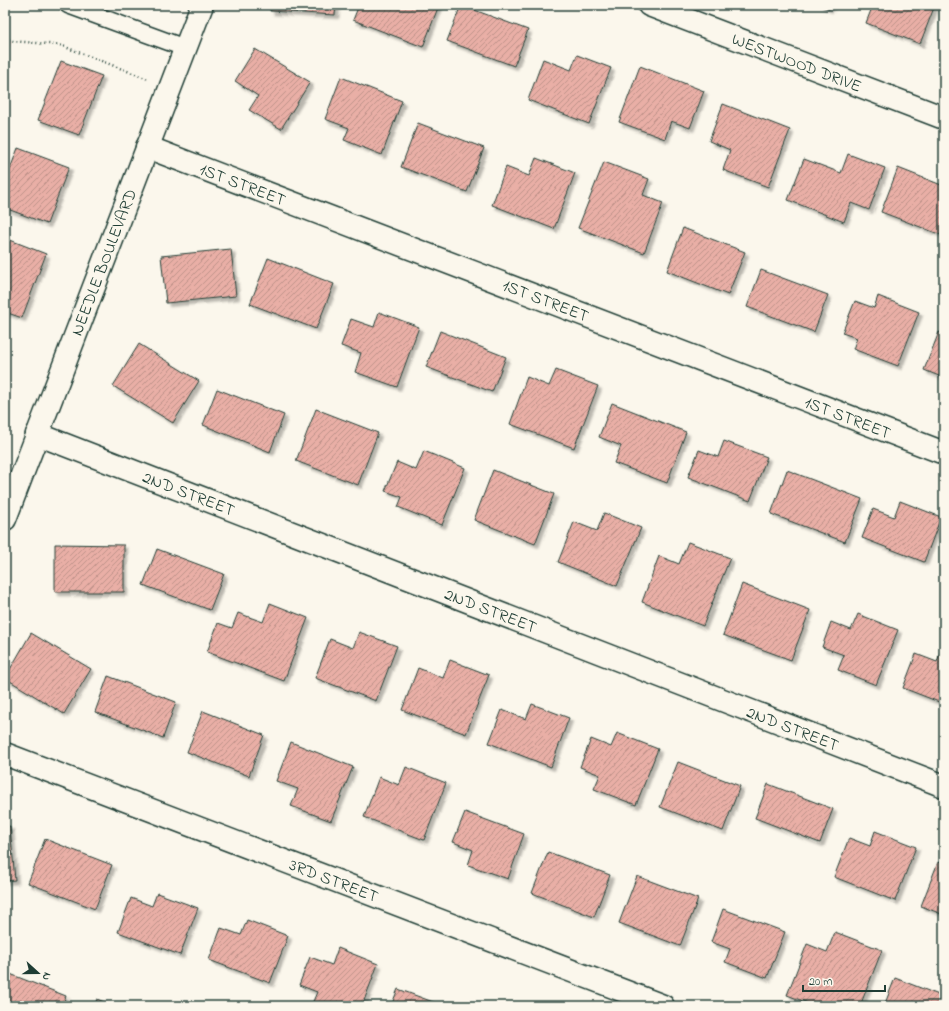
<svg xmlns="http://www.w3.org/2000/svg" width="949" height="1011" font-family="'Indie Flower',sans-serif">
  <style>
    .built { fill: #f6e1d7 }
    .building { fill: url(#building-hatch); stroke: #1f3d34; filter: url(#shadow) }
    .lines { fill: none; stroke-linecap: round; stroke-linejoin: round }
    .lane-casing { stroke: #1f3d34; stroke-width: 19 }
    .street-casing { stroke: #1f3d34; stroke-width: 25 }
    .path { stroke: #1f3d34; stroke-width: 2.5; stroke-dasharray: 1 3; stroke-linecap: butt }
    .lane { stroke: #fbf7ec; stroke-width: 16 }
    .street { stroke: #fbf7ec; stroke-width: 22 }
    .labels { text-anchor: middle; stroke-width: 4; stroke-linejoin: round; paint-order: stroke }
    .street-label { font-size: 17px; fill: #1f3d34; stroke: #fbf7ec }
  </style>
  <defs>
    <pattern id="building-hatch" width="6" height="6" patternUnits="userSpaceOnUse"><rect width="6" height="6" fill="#e9afa6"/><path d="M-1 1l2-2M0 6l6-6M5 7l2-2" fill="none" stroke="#bc9088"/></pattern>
    <filter id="shadow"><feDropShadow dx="3.5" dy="3.5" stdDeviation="1" flood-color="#0004"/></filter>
  </defs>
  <rect width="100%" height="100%" fill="#fbf7ec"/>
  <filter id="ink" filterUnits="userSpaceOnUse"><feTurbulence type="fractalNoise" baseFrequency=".025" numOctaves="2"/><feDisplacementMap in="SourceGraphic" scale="8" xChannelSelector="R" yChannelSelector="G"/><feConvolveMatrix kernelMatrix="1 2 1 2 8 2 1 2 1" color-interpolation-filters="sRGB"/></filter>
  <g filter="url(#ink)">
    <path class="built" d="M5,38l7,3 -7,19z"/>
    <g class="building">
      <path d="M271,5h65l-1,10 -65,-4z"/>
      <path d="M359,5h80l-16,42 -70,-27z"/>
      <path d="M461,5l67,25 -14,36 -67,-25z"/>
      <path d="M819,5h12l-2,4z"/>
      <path d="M873,5h62l-15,39 -54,-21z"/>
      <path d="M255,49l55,33 -29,47 -32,-19 9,-14 -23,-15z"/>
      <path d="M577,55l34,13 -22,56 -61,-24 15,-41 28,11z"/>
      <path d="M61,61l41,15 -23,59 -41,-15z"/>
      <path d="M640,66l64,25 -14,37 -19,-7 -6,18 -46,-17z"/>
      <path d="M341,77l61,24 -20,54 -38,-15 5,-12 -24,-9z"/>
      <path d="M723,104l67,26 -22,57 -45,-17 7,-20 -21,-9z"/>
      <path d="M418,123l66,25 -17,44 -66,-25z"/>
      <path d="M18,148l51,19 -22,57 -42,-16v-26z"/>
      <path d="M848,154l37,14 -16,42 -18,-7 -7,19 -56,-22 16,-41 37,14z"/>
      <path d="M536,158l39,15 -21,56 -62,-24 14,-38 23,9z"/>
      <path d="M604,162l45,17 -6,16 20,8 -19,50 -66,-25z"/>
      <path d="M898,168l46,18v50l-63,-24z"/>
      <path d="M683,228l62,24 -17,43 -61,-24z"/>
      <path d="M5,238l41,16 -24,64 -17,-6z"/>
      <path d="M231,249l5,47 -70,7 -5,-47z"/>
      <path d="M268,258l66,26 -18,45 -66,-25z"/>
      <path d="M761,270l67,25 -14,37 -67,-25z"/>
      <path d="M878,296l41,16 -21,54 -45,-17 4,-11 -15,-5 13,-32 19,7z"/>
      <path d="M379,312l40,15 -22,60 -42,-15 6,-19 -20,-7 10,-27 23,8z"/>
      <path d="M440,331l66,26 -14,35 -66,-25z"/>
      <path d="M939,332l5,2v44l-20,-8z"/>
      <path d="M139,344l60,37 -26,42 -60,-37z"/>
      <path d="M556,370l42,16 -24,62 -64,-24 17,-47 22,9z"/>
      <path d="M217,389l67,26 -14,37 -67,-27z"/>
      <path d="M612,403l74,29 -19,51 -53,-20 7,-17 -22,-9z"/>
      <path d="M316,409l62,24 -20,52 -62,-24z"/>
      <path d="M724,441l43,16 -17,44 -62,-24 11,-27 19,7z"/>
      <path d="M424,451l41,17 -23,57 -44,-18 4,-10 -17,-6 12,-29 19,8z"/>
      <path d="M493,470l61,24 -19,50 -61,-24z"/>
      <path d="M787,470l75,29 -17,43 -74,-28z"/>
      <path d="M900,501l41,16 -17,45 -62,-24 11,-29 21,8z"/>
      <path d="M604,513l37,15 -24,58 -59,-24 16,-40 23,9z"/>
      <path d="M688,542l42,16 -27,68 -61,-24 17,-46 20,8z"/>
      <path d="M55,544l69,1v47h-69z"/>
      <path d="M157,549l67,25 -14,36 -67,-25z"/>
      <path d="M742,584l68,26 -19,50 -68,-25z"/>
      <path d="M270,603l38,15 -24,63 -77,-29 11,-29 14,5 6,-15 25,9z"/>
      <path d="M858,614l40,16 -22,55 -38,-15 6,-15 -22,-8 9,-25 20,8z"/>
      <path d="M359,632l38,14 -21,55 -61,-23 15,-39 23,9z"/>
      <path d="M31,633l60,36 -27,45 -59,-36z"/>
      <path d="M941,650l3,1v53l-41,-16 13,-34 21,8z"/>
      <path d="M450,660l39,15 -23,59 -64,-24 16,-42 25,10z"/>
      <path d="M108,676l68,26 -13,36 -68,-26z"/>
      <path d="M532,704l37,14 -18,49 -62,-24 13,-33 24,9z"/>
      <path d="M203,711l61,24 -15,41 -62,-24z"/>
      <path d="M617,733l41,16 -22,56 -42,-16 6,-14 -20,-8 11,-28 20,8z"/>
      <path d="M291,742l62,25 -22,54 -40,-15 7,-17 -22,-8z"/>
      <path d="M678,762l62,24 -17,45 -63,-24z"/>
      <path d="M406,767l40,16 -22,57 -60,-23 15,-40 20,8z"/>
      <path d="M768,784l65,25 -13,34 -65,-25z"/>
      <path d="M465,812l59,22 -16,45 -40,-14 5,-15 -20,-8z"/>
      <path d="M10,826l5,54 -10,1v-54z"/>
      <path d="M875,831l41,16 -21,54 -61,-24 15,-39 21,8z"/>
      <path d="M45,839l67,26 -17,44 -67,-26z"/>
      <path d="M548,852l62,23 -16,42 -62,-24z"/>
      <path d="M938,862l6,2v51l-23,-9z"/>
      <path d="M637,876l61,23 -18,47 -61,-23z"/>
      <path d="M157,893l41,15 -18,47 -62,-23 13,-34 21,8z"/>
      <path d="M723,909l62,23 -18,46 -42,-16 5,-13 -19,-7z"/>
      <path d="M247,920l41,16 -18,47 -61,-23 12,-32 20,7z"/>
      <path d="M835,932l47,18 -22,56h-44l-29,-11 20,-51 20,8z"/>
      <path d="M338,948l40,16 -16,42h-51l6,-14 -18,-7 11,-28 22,8z"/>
      <path d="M5,972l61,24 -4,10h-57z"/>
      <path d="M895,978l49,19v9h-60z"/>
      <path d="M398,989l46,17h-53z"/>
      <path d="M97,999l17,7h-20z"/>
    </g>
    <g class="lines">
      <g class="lane-casing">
        <path id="lane" d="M68,5l117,43"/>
      </g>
      <g class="street-casing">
        <g id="street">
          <path d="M649,5l295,113"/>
          <path d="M147,147l797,306"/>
          <path d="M37,434l907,352"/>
          <path d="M5,519l197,-514"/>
          <path d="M5,754l658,252"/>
        </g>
      </g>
      <path class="path" d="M5,38l7,3 48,4 88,34"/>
      <use href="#lane" class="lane"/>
      <use href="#street" class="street"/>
    </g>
  </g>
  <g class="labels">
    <g class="street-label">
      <text transform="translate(797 62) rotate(21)" y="6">WESTWOOD DRIVE</text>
      <text transform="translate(243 184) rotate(21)" y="6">1ST STREET</text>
      <text transform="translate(103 262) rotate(-69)" y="6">NEEDLE BOULEVARD</text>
      <text transform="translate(546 300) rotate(21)" y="6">1ST STREET</text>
      <text transform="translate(848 417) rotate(21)" y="6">1ST STREET</text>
      <text transform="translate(189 493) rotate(21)" y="6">2ND STREET</text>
      <text transform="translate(491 610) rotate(21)" y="6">2ND STREET</text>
      <text transform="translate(793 728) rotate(21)" y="6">2ND STREET</text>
      <text transform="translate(334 880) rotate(21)" y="6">3RD STREET</text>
    </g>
  </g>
  <rect width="949" height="1011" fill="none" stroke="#fbf7ec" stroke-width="20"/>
  <rect x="10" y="10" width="929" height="991" fill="none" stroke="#1f3d34" stroke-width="1.5" filter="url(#ink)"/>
  <g transform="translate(38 973) rotate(111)" stroke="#fbf7ec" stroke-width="3" paint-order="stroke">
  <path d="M0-3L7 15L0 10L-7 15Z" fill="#1f3d34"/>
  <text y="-6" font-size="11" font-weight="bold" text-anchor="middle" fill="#1f3d34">N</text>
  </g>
  <path d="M803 985v6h82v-6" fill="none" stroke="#1f3d34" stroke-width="2"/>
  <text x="809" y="985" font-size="12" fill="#1f3d34" stroke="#fbf7ec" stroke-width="3" paint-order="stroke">20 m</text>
</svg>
